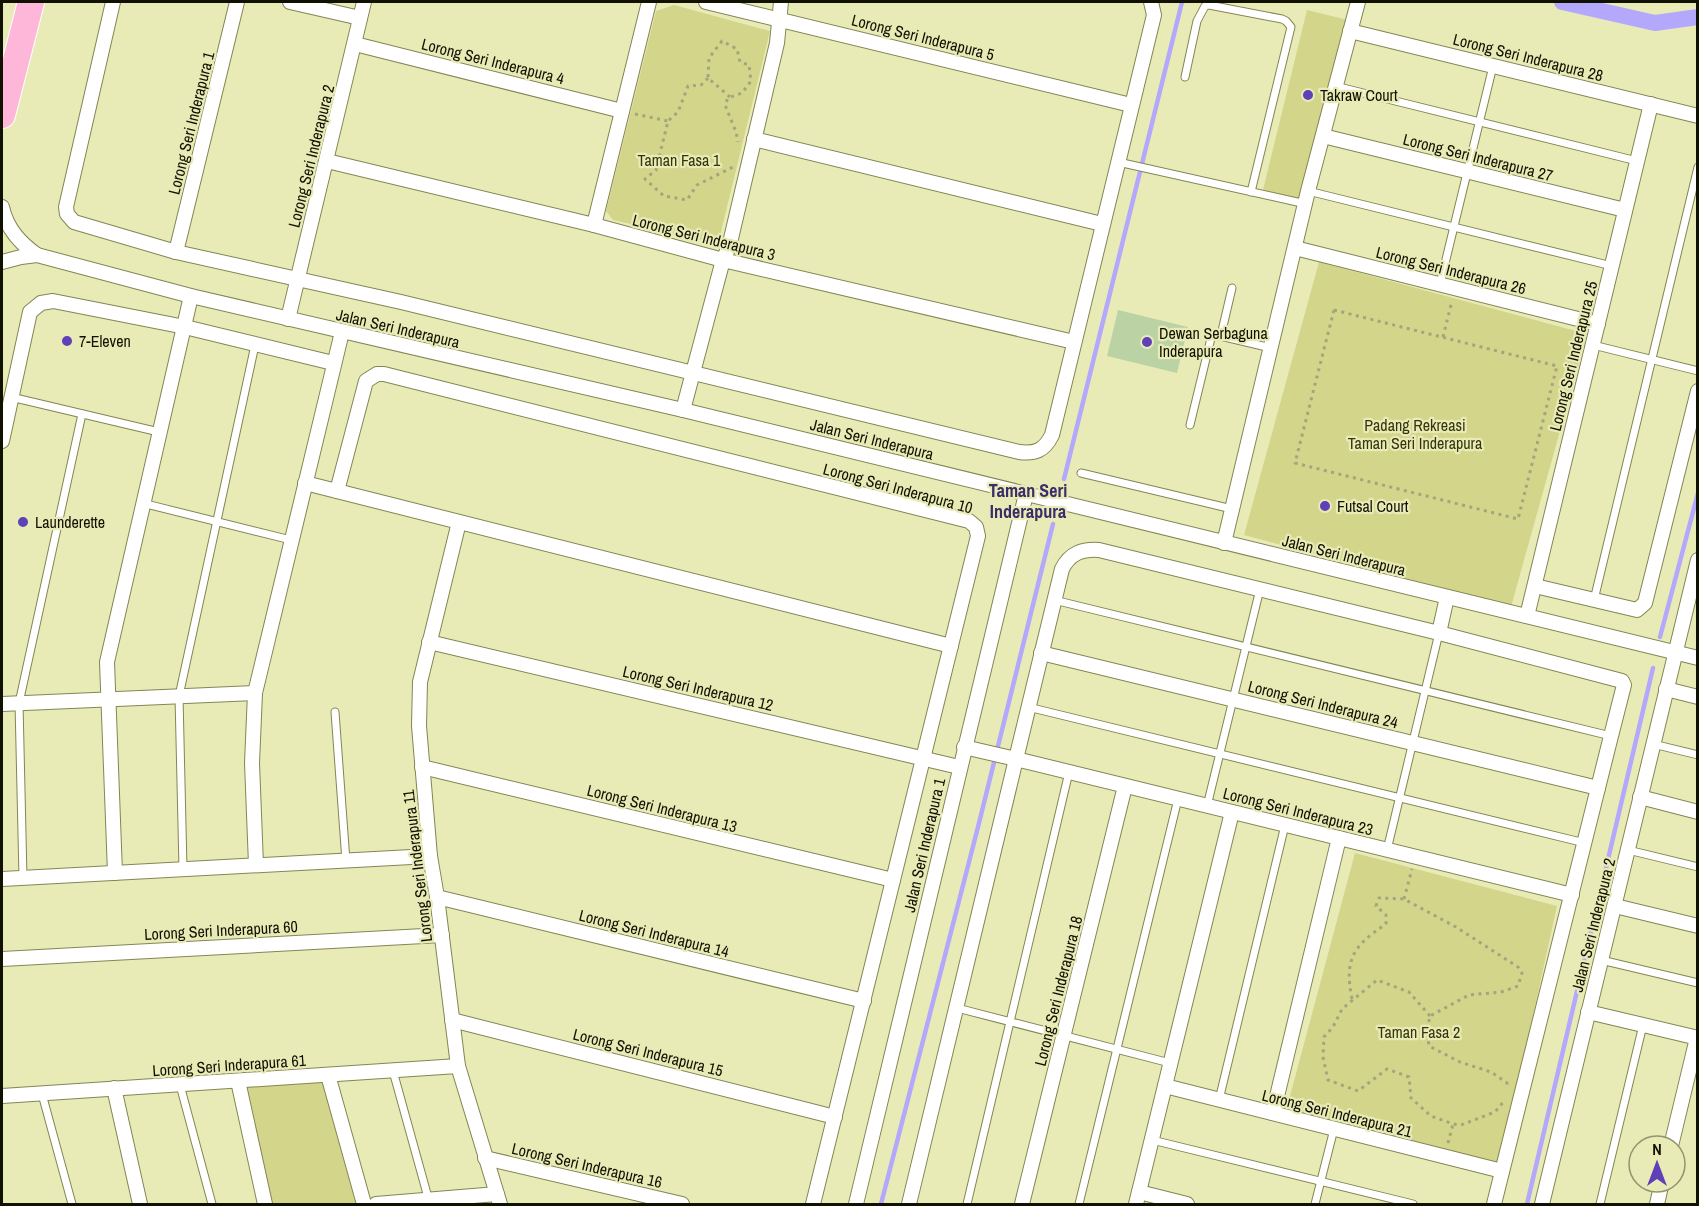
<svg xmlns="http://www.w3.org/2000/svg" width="1699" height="1206" font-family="'Archivo Narrow',sans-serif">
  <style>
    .green { fill: #d3d58b }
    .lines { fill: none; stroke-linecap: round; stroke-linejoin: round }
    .stream { stroke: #b4a8fd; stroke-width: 4.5 }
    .canal { stroke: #b4a8fd; stroke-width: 16 }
    .building { fill: #bbd3a4 }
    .lane-casing { stroke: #848554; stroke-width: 9 }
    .street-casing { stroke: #848554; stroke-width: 16 }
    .highway-casing { stroke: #fff; stroke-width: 28 }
    .path { stroke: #a4a57d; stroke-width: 3; stroke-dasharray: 3 4.5; stroke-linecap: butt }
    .lane { stroke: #fff; stroke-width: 7 }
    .street { stroke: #fff; stroke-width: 14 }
    .highway { stroke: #feb7d8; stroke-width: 26 }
    .poi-dot { fill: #5f40b9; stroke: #e9ebb7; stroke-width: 2 }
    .labels { text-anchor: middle; stroke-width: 4.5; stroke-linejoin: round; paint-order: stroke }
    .street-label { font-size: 16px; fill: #111101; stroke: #e9ebb7 }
    .poi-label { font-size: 16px; fill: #111101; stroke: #e9ebb7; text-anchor: start }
    .park-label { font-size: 16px; fill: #34350a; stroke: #e9ebb7 }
    .neighbourhood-label { font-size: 18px; font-weight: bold; fill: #3a2e69; stroke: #e9ebb7 }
  </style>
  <rect width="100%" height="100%" fill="#e9ebb7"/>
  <g class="green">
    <path d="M674,5l96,26 -52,213 -105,-24 -7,-9 50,-200z"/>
    <path d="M1307,10l41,10 -49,185 -37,-11z"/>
    <path d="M1319,262l268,72 -76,273 -267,-72z"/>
    <path d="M1355,853l202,53 -57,260 -214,-55z"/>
    <path d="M328,1075l36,129h-99l-27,-123z"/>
  </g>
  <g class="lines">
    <g class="stream">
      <path d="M1064,479l118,-477"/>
      <path d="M1660,637l38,-144"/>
      <path d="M881,1204l97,-377 75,-303"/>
      <path d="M1527,1204l126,-536"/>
    </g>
    <path class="canal" d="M1562,2l93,21 43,-6"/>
  </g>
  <path class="building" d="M1118,310l70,17 -11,46 -70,-17z"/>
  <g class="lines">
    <g class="lane-casing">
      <g id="lane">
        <path d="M1185,77l12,-56 8,-15 4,-1 73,14 4,2 5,6 -40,165"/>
        <path d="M1335,86l302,75"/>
        <path d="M1118,162l188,42"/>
        <path d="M1308,191l304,75"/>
        <path d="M1440,284l53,-218"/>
        <path d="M1221,335l11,-47"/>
        <path d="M1593,345l105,26"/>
        <path d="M11,397l148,35"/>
        <path d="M1190,425l22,-91 59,14"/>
        <path d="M1081,473l151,36"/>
        <path d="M142,503l149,37"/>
        <path d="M1054,600l557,136"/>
        <path d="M1594,600l104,-433"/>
        <path d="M1028,707l557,136"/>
        <path d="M335,712l11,149"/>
        <path d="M1653,744l45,11"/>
        <path d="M1207,806l53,-217"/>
        <path d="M1387,850l52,-217"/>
        <path d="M1628,850l70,17"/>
        <path d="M183,869l-4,-173 76,-351"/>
        <path d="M23,878l-4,-175 63,-289"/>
        <path d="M1601,960l97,23"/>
        <path d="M957,1008l213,55"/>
        <path d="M393,1071l36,130"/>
        <path d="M180,1085l32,119"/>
        <path d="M42,1094l30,110"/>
        <path d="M1219,1100l66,-275"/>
        <path d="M1152,1140l261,64"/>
        <path d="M967,1204l102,-432"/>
        <path d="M1079,1204l99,-405"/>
        <path d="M1315,1204l19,-75"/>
        <path d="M1600,1204l43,-179"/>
      </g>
    </g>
    <g class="street-casing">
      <g id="street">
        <path d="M113,2l-47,205 1,7 7,8 102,30 225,50 618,150c16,2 25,-1 33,-17l102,-420 -3,-13"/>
        <path d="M290,2l70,16"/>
        <path d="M706,2l425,103"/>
        <path d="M1350,31l348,85"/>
        <path d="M355,44l267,67"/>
        <path d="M1323,136l302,74"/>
        <path d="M754,139l348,85"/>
        <path d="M327,161l267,64 129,35 351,82"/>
        <path d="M2,207c5,22 18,36 35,48"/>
        <path d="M594,225l55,-223"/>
        <path d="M1295,248l303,76"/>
        <path d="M176,252l61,-250"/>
        <path d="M2,262l19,-5 16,-2 154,41 492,114 1015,248"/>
        <path d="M288,319l76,-317"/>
        <path d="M683,410l40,-150 6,-13 48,-204 4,-41"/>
        <path d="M2,441l28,-129 11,-9 12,-2 132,26 148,36"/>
        <path d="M305,483l646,163"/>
        <path d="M337,491l29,-110 11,-7h7l585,147 7,6 2,9 -165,668"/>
        <path d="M459,522l-39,160 -1,44 11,130 7,41 21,169 42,138"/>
        <path d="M1224,543l84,-352 50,-189"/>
        <path d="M1535,586l102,24 8,-7 53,-212"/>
        <path d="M1527,616l124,-512"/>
        <path d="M1439,633l8,-36"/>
        <path d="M429,642l530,125"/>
        <path d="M1041,653l557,135"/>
        <path d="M1666,689l32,8"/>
        <path d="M2,704l253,-11"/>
        <path d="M964,747l52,12 46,-190c8,-16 20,-20 37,-19l340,83 183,48 2,4 -13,51 -117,468"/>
        <path d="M422,767l471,113"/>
        <path d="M1640,797l58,15"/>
        <path d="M256,865l-4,-102 3,-70 87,-361"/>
        <path d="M115,873l-8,-211 84,-366"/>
        <path d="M2,879l428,-23"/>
        <path d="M437,897l427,104"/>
        <path d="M1615,906l83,20"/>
        <path d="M2,959l440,-24"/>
        <path d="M1588,1012l110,26"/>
        <path d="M452,1020l383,97"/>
        <path d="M328,1075l36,129"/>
        <path d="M238,1081l27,123"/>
        <path d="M1165,1086l337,85"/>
        <path d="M114,1088l26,116"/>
        <path d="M2,1096l456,-30"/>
        <path d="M1273,1113l66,-275"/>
        <path d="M1671,1146l26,-108"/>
        <path d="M485,1158l197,46"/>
        <path d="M1139,1192l48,12"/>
        <path d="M376,1204l121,-10"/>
        <path d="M856,1204l170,-710"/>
        <path d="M909,1204l107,-445 556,136"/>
        <path d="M1022,1204l103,-418"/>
        <path d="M1136,1204l96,-392"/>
        <path d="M1542,1204l156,-644"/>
        <path d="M1657,1204l5,-22"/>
      </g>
    </g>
    <g class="highway-casing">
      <path id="highway" d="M2,115l29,-113"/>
    </g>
    <g class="path">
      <path d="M708,78l-7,7 -13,1 -10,26 -10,9 -12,49 -11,9 19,17 23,4 10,-15 36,-18"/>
      <path d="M730,97l-22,-19 1,-20 13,-17 15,8 3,13 9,3 2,16 -9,12 -14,5 -3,7 11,27 2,10"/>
      <path d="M635,114l33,7"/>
      <path d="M1334,310l223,56 -39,153 -223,-56z"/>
      <path d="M1443,337l9,-36"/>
      <path d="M1404,899l8,-30"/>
      <path d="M1352,999c-8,-40 1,-53 34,-75v-9l-10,-9 3,-8 25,1 52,28 62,40 4,6 -4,13 -17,6 -32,3 -39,21 -3,15 2,15 31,16 31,10 16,11v5"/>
      <path d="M1430,1016l-21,-24 -32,-12 -35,29 -9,18 -9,10 -1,20 5,23 30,11 29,-22 22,8 2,21 20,18 22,8 8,1 34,-13 10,-12"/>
      <path d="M1448,1143l5,-19"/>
    </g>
    <use href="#lane" class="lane"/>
    <use href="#street" class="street"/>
    <use href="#highway" class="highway"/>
  </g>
  <g class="poi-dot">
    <circle cx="1308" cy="95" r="6"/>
    <circle cx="67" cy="341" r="6"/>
    <circle cx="1147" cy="342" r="6"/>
    <circle cx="1325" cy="506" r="6"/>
    <circle cx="23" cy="522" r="6"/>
  </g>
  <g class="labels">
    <g class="street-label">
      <text transform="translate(923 37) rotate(14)" y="6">Lorong Seri Inderapura 5</text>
      <text transform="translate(1528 57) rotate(14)" y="6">Lorong Seri Inderapura 28</text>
      <text transform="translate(493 61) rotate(14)" y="6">Lorong Seri Inderapura 4</text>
      <text transform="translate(191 123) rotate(-76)" y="6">Lorong Seri Inderapura 1</text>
      <text transform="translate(311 156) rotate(-76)" y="6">Lorong Seri Inderapura 2</text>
      <text transform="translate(1478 157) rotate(14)" y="6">Lorong Seri Inderapura 27</text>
      <text transform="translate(704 237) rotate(14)" y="6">Lorong Seri Inderapura 3</text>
      <text transform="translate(1451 270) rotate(14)" y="6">Lorong Seri Inderapura 26</text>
      <text transform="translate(398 328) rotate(13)" y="6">Jalan Seri Inderapura</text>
      <text transform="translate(1573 356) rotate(-76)" y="6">Lorong Seri Inderapura 25</text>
      <text transform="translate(872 439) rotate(14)" y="6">Jalan Seri Inderapura</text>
      <text transform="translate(898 488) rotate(15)" y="6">Lorong Seri Inderapura 10</text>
      <text transform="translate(1344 555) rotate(14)" y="6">Jalan Seri Inderapura</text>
      <text transform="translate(698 688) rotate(13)" y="6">Lorong Seri Inderapura 12</text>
      <text transform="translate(1323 704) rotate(14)" y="6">Lorong Seri Inderapura 24</text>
      <text transform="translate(662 808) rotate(14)" y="6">Lorong Seri Inderapura 13</text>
      <text transform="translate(1298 811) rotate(14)" y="6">Lorong Seri Inderapura 23</text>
      <text transform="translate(924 845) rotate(-77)" y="6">Jalan Seri Inderapura 1</text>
      <text transform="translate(417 866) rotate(-97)" y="6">Lorong Seri Inderapura 11</text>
      <text transform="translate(1593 925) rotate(-76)" y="6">Jalan Seri Inderapura 2</text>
      <text transform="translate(221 930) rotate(-3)" y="6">Lorong Seri Inderapura 60</text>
      <text transform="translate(654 933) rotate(14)" y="6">Lorong Seri Inderapura 14</text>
      <text transform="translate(1058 991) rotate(-76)" y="6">Lorong Seri Inderapura 18</text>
      <text transform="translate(648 1052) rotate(14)" y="6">Lorong Seri Inderapura 15</text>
      <text transform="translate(229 1065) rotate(-4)" y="6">Lorong Seri Inderapura 61</text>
      <text transform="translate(1337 1113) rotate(14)" y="6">Lorong Seri Inderapura 21</text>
      <text transform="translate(587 1165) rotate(13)" y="6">Lorong Seri Inderapura 16</text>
    </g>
    <g class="poi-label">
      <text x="1320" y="101">Takraw Court</text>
      <text x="1159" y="339">Dewan Serbaguna<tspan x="1159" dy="18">Inderapura</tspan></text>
      <text x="79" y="347">7-Eleven</text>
      <text x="1337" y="512">Futsal Court</text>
      <text x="35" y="528">Launderette</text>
    </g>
    <g class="park-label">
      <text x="679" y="166">Taman Fasa 1</text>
      <text x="1415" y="431">Padang Rekreasi<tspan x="1415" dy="18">Taman Seri Inderapura</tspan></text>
      <text x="1419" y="1038">Taman Fasa 2</text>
    </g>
    <g class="neighbourhood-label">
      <text x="1028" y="497">Taman Seri<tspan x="1028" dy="21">Inderapura</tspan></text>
    </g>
  </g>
  <rect width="1699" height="1206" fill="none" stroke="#111101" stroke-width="6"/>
  <g transform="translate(1657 1164)"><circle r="28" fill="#e9ebb7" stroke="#93946e" stroke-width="1.5"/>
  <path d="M0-4.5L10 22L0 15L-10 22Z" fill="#5f40b9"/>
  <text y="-9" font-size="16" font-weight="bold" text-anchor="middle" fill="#111101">N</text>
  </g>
</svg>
